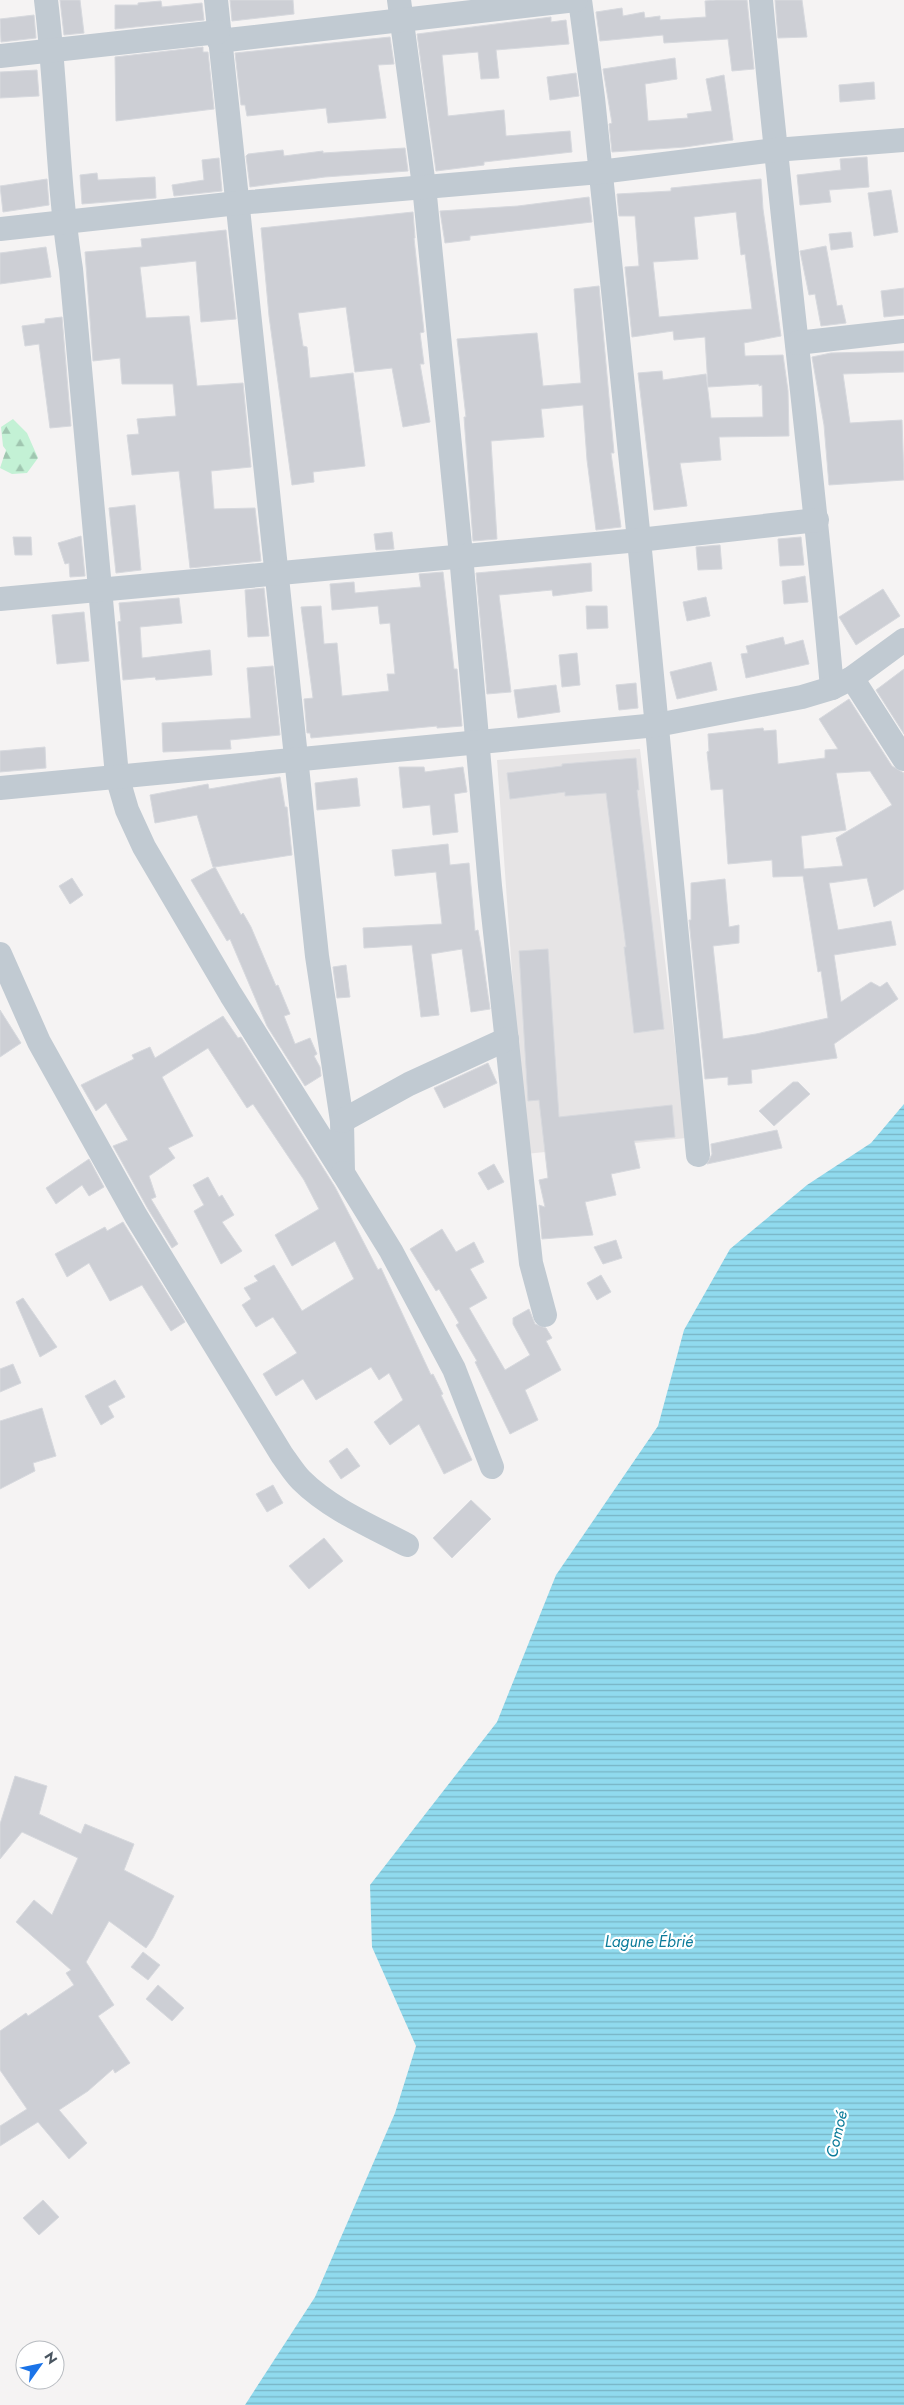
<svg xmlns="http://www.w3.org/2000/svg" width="904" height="2405" font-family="Jost,sans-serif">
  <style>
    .education { fill: #e6e4e5 }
    .forest { fill: url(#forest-firs) }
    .water { fill: url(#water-rules) }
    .building { fill: #cdcfd5; stroke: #d7d9de; fill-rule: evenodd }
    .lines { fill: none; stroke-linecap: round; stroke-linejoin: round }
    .minor { stroke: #c1cad2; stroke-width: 24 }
    .labels { text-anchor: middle; stroke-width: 4.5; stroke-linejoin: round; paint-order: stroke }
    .water-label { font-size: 16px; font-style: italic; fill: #0c7c9b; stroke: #fff }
  </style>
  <defs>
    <pattern id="forest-firs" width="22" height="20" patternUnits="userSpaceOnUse" patternTransform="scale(1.25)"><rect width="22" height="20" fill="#c3f1d5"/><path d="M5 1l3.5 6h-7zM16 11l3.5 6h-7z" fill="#a0c6b0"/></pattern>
    <pattern id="water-rules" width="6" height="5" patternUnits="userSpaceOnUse" patternTransform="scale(1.25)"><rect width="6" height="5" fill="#90daee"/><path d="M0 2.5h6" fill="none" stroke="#78b4c4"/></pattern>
  </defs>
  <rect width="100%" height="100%" fill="#f5f3f3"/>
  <path class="education" d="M640,749l46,389 -161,16 -28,-394z"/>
  <path class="forest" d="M13,419l14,14 11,25 -11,15 -15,1 -12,-6 6,-18 -3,-4 -2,-19z"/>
  <path class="water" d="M904,1104v1301h-659l70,-108 80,-184 21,-67 -44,-99 -2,-62 127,-163 59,-147 102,-149 26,-96 46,-81 77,-64 64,-42z"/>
  <g class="building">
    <path d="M60,0h20l4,33 -20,2z"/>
    <path d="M230,0h63l1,14 -62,7z"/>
    <path d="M716,0h31l7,69 -22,2 -4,-32 -64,4 -1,-8 -63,6 -4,-29 26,-4 1,8 21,-4 1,6 15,-2v4l46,-3 -1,-16z"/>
    <path d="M775,0h27l5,37 -29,1z"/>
    <path d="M161,1l1,6 40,-4 2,17 -89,9v-24h23v-2z"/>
    <path d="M34,15l2,23 -35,4 -1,-23z"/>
    <path d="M551,17v5l15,-2 3,24 -73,6 3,28 -18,1 -3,-27 -36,3 6,61 56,-6 2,26 64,-5 2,21 -88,10v3l-48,6 -19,-137z"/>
    <path d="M390,37l4,27 -16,1 8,53 -58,5 -2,-15 -79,8 -2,-11h-4l-6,-52z"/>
    <path d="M203,47v5h5l6,57 -98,12 -1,-64z"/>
    <path d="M675,58l2,21 -32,5 3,37 40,-3 -1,-4 25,-3 -6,-32 18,-4 9,65 -48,7 -73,5 -3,-28 3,-1 -9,-54z"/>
    <path d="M37,70l2,26 -39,2v-26z"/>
    <path d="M576,73l3,23 -29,4 -3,-23z"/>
    <path d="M874,82l1,17 -35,3 -1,-17z"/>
    <path d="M405,148l3,23 -83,6 -75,10 -4,-31 2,-2 35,-4 1,6 39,-5v2z"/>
    <path d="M867,157l2,30 -40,3 2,12 -31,3 -3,-30 44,-5 -1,-11z"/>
    <path d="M219,158l3,33 -48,5 -2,-11 32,-5 -2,-20z"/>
    <path d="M97,173l1,7 57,-3 1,21 -74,6 -2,-29z"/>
    <path d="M47,179l2,26 -46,7 -3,-26z"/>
    <path d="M761,179l2,30 18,127 -37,7 1,13 38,-1 5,36 1,45 -70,1 2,23 -41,3 7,43 -33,4 -16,-137 24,-2 1,9 43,-6 5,44 52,-1 -1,-32 -3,1v-2l-51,3 -3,-50 -31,3 -1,-9 -41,6 -7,-70 14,-1 -4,-50h-16l-2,-22 54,-3v-3zM736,212l5,43 4,-1 7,55 -93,8 -6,-55 45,-3 -4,-42z"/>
    <path d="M891,190l7,42 -24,4 -6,-43z"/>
    <path d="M589,197l3,25 -122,14v4l-25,3 -5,-32 78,-5z"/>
    <path d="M413,212l2,26h-1l10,94 -4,1 4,31h-4l10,58 -27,5 -11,-59 -37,4 -9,-65 -48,6 5,33 4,1 3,31 43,-5 12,93 -52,6 1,10 -22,3 -23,-169 -8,-88z"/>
    <path d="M226,230l10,89 -35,3 -5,-61 -56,6 6,51 43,-2 8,70 46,-3 8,84 -40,4 3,38 41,-1 6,53 -71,7 -11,-97 -47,4 -5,-40 12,-1 -2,-15 39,-3 -3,-32h-51l-2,-26 -27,3 -8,-109 57,-5 -1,-8z"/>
    <path d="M851,232l2,15 -22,3 -2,-16z"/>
    <path d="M826,246l11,60 5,-1 4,18 -25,3 -6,-32 -6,1 -9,-44z"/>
    <path d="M46,247l5,30 -51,7v-31z"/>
    <path d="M599,286l15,167h-3l10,74 -25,3 -9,-70 -4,-55 -42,4 3,28 -53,4 6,98 -24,2 -9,-124h2l-9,-78 80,-6 6,53 38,-3 -7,-94z"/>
    <path d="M904,288v27l-20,2 -3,-26z"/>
    <path d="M62,317l9,109 -21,2 -11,-84 -14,2 -3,-20 23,-3v-4z"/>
    <path d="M904,351v21l-61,2 7,49 52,-3 2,60 -75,5 -5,-60 -12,-68 19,-4z"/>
    <path d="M135,505l6,65 -25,3 -7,-65z"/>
    <path d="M392,532l2,17 -18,1 -2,-16z"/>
    <path d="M81,536l4,40 -15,1 -1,-14 -4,1 -7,-21z"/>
    <path d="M13,537h18l1,18h-17z"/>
    <path d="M801,537l3,28 -24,1 -2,-27z"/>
    <path d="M720,545l2,24 -24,1 -2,-23z"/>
    <path d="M591,563l1,28 -39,5 -1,-6 -53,5 12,97 -24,2 -11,-121z"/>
    <path d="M443,572l11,97h3l5,57 -25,2v-2l-126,12 -1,-5h-3l-3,-34 9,-1 -12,-91 20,-1 3,38 13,-1 5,53 47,-5 -2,-17h8l-5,-51 -10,1 -2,-18 -46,4 -2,-26 24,-2 1,11 66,-6 -2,-13z"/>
    <path d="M805,576l3,26 -24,2 -2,-23z"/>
    <path d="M264,588l5,48 -21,1 -3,-47z"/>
    <path d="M883,589l17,27 -44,29 -17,-28z"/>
    <path d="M706,597l4,19 -23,5 -4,-19z"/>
    <path d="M179,598l3,25 -42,4 2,31 68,-8 2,25 -56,5 -1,-3 -32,3 -5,-58 3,-1 -2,-18z"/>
    <path d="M586,606h21l1,22 -21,1z"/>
    <path d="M84,612l5,49 -32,3 -5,-49z"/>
    <path d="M783,637l2,8 18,-5 6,24 -63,14 -5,-24 7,-1 -2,-7z"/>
    <path d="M577,653l3,32 -18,2 -3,-32z"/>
    <path d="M711,662l6,28 -40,9 -7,-27z"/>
    <path d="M273,666l7,69 -50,5 1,9 -68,3 -1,-29 89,-5 -4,-50z"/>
    <path d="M904,669v65l-28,-44z"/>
    <path d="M636,683l2,25 -19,2 -3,-25z"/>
    <path d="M556,685l4,27 -42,6 -4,-28z"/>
    <path d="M849,699l43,67 12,7v116l-30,18 -7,-29 -38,5 9,47 53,-9 5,24 -62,10 7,47 30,-20 9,5 7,-5 11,17 -64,45 3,14 -86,12 1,13 -24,2v-8l-23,2 -16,-159h2v-37l34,-4 4,48 10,-2v18l-26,3 10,93 33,-5 72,-16 -7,-47 -3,1 -15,-96 -30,1 -1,-17 -44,4 -5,-75 -12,1 -4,-38 2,-1 -1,-17 55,-6 1,3 12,-1 2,34 47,-6v-8l13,-1 -19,-30zM870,771l22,34 -56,33 7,28 -39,3 -3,-33 45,-6 -10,-57z"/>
    <path d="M45,747l1,21 -46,4v-21z"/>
    <path d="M636,758l3,32h-2l27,239 -30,4 -10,-86h2l-20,-154 -41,3v-4l-55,7 -3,-26 55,-7v-2z"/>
    <path d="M399,767h25l1,5 38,-5 4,25 -13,2 4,38 -25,3 -3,-30 -27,3z"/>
    <path d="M280,777l5,30h2l5,48 -77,12 26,48 2,-2 8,14 25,59 2,-1 12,29 -6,2 11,28 15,-6 7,16 -3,2 6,11 1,9 -16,10 -38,-60 -37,-87 -3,2 -36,-61 24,-13h-2l-16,-52 -42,8 -5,-28 58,-11 1,5z"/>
    <path d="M357,778l3,28 -43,4 -2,-27z"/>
    <path d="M448,844l2,21 19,-2 6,68 3,-1 3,17 9,62 -19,3 -9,-63 -31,5 8,61 -18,2 -9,-72 -48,3 -1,-20 79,-4 -6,-52 -41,4 -3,-26z"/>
    <path d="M72,878l11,17 -13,9 -11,-18z"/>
    <path d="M548,949l11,168 113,-12 3,32 -41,4 6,27 -29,6 5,21 -31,7 8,33 -51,4 -3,-34 6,2 -6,-27 9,-2 -9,-78 -11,1 -9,-150z"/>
    <path d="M346,965l4,32 -13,1 -4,-31z"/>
    <path d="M0,1010l21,33 -21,14z"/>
    <path d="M223,1016l15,22 3,-1 94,150 43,83 3,-2 50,107 2,-1 10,20 -2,1 31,65 -28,14 -25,-50 -29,21 -16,-23 29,-22 -14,-27 -10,7 -8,-13 -55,33 -13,-21 -27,17 -13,-22 34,-21 -24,-36 -17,10 -14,-22 9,-6 -7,-11 14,-7 -4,-5 20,-11 28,46 52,-32 -19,-38 -43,25 -17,-31 44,-26 -15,-29 -51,-76 -6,4 -39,-60 -46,29 31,59 -25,12 7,10 -26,18 7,21 -5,2 27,45 -6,4 -24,-39 -35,-63 15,-6 -22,-37 -10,8 -15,-26 53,-26 -2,-4 18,-8 5,11z"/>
    <path d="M488,1063l9,20 -53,25 -10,-20z"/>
    <path d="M793,1082h5l12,12 -36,32 -15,-15z"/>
    <path d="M777,1130l5,18 -75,16 5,-10 -1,-10z"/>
    <path d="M89,1159l15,28 -15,9 -7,-11 -26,19 -10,-16z"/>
    <path d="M494,1164l10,18 -16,8 -10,-17z"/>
    <path d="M208,1177l11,20 3,-2 12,20 -12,7 20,29 -21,13 -27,-53 10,-6 -11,-20z"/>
    <path d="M123,1222l62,100 -14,9 -29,-46 -32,16 -21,-38 -22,14 -12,-23 50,-27 2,4z"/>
    <path d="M442,1229l14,23 18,-10 10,20 -14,7 17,29 -18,10 36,62 25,-15 -17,-31v-6l16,-9 6,15 11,4 6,10 -6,3 15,29 -36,20 13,30 -28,14 -35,-72 2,-1 -21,-36 3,-2 -20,-34 -3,2 -26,-42z"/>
    <path d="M616,1240l6,18 -19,6 -9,-17z"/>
    <path d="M601,1275l10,17 -14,8 -10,-17z"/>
    <path d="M23,1298l34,49 -17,10 -24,-55z"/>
    <path d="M13,1364l8,19 -21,9v-23z"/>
    <path d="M115,1380l10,17 -17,9 6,11 -13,8 -16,-29z"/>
    <path d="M42,1408l14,48 -23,7 2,8 -35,18v-68z"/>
    <path d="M347,1448l13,18 -19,13 -12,-18z"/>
    <path d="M273,1485l10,18 -16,9 -11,-18z"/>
    <path d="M471,1500l20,19 -39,39 -19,-20z"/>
    <path d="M324,1538l19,23 -34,28 -20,-23z"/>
    <path d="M15,1776l32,10 -8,28 42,20 4,-10 49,20 -10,26 50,26 -21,42 -7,10 -37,-27 -23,41 28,43 -16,11 32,47 -15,10 -2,-4 -25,22 -29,19 28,33 -18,16 -31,-37 -38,24v-20l27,-17 -27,-39v-39l26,-18 2,3 46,-31 -8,-12 5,-3 -55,-48 18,-22 18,15 26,-57 -56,-26 -22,27v-35z"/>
    <path d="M143,1952l17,13 -12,15 -17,-13z"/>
    <path d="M158,1985l26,23 -12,13 -26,-22z"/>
    <path d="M43,2200l16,17 -20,18 -16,-17z"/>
  </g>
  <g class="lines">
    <g class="minor">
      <path d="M46,0c11,89 11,180 25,269l46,507 10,34 17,37 87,148 112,178 -1,-52 -25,-165 -101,-956"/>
      <path d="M399,0l25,186 37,369 29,331 41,377 14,52"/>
      <path d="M580,0l13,98 46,442 59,615"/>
      <path d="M761,0c21,230 51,458 71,688"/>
      <path d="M219,41l357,-41"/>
      <path d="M0,56l218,-24"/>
      <path d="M0,229l238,-26 362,-31 175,-22 129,-10"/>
      <path d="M797,343l107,-12"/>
      <path d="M0,599l639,-59 178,-20"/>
      <path d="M852,678l52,81"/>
      <path d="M0,788l657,-63 145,-28 30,-9 20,-10 52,-38"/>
      <path d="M0,954l39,88 97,174 146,239c6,8 12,18 19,25 29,29 70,46 106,65"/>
      <path d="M342,1121l67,-37 98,-45"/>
      <path d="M343,1173l48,78 63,118 38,98"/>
    </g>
  </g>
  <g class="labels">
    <g class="water-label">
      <text x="649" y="1947">Lagune Ébrié</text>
      <text transform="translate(836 2134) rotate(-77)" y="6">Comoé</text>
    </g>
  </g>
  <g transform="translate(40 2365) rotate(57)"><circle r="24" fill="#ffffff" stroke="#b7bbc0"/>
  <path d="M0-4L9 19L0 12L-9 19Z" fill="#1a73e8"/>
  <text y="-8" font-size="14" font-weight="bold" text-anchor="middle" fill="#4a5661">N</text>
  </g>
</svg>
